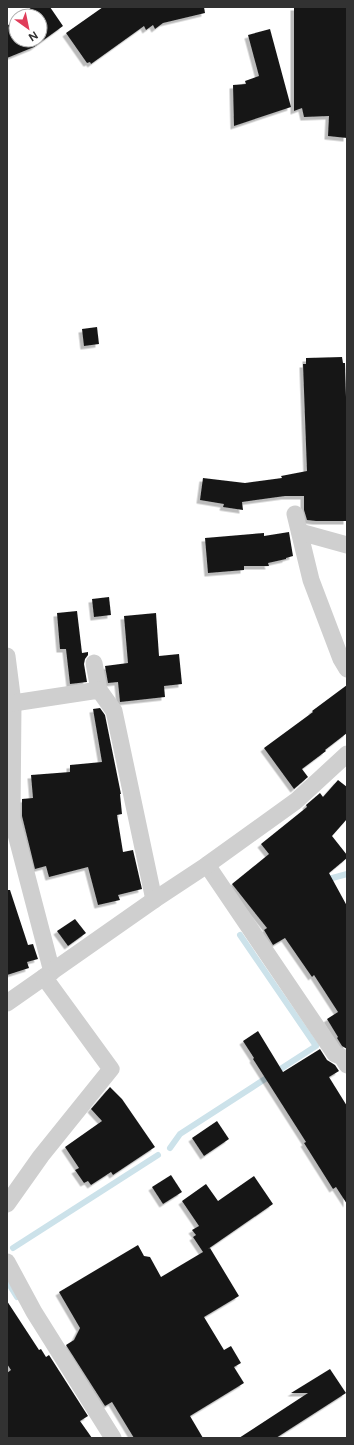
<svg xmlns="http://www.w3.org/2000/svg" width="354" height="1445" font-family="Figtree,sans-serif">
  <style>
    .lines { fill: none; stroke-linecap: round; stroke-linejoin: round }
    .stream { stroke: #cce2ea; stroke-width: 6 }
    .building { fill: #191919; filter: url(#shadow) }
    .street { stroke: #cfcfcf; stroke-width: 17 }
  </style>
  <defs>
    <filter id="shadow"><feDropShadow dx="-3.5" dy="3.5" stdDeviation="0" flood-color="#0004"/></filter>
  </defs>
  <rect width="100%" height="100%" fill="#fff"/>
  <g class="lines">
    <g class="stream">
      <path d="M325,880l22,-6"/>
      <path d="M170,1148l10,-14 136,-88 -76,-111"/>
      <path d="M13,1248l145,-93"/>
      <path d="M7,1281l10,16"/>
    </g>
  </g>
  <g class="building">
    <path d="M32,7h18l13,19 -29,21 -27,11v-32l9,-7v21h24v-24h-20z"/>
    <path d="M103,7h101l1,6 -42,10 -8,6 -2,-4 -7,5 -2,-4 -53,38 -1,-2 -3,1 -21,-30z"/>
    <path d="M294,7h53v131l-19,-2 1,-20 -25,1 -2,-9 -8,3z"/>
    <path d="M270,29l21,78 -57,19 -1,-41 13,-1 -1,-3 14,-5 -11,-41z"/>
    <path d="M97,327l2,17 -15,2 -2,-17z"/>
    <path d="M342,357l1,6h2l1,34 1,124h-31l-9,-1 -3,-10v-14h-19l-43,6 1,8 -20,-3 1,-3 -24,-4 3,-22 42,5 37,-5 -1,-2 26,-5 -4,-107h3v-6z"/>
    <path d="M289,532l4,24 -7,2v1l-18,4 1,3h-25v4l-36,3 -3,-35 59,-5v3z"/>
    <path d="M109,597l2,18 -17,2 -2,-18z"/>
    <path d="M77,611l5,42 6,-1v3l-3,4 -1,5 3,18 -17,2 -4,-35h-6l-3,-36z"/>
    <path d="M156,613l3,43 20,-2 3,30 -18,2 1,11 -45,5 -2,-20 -10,1 -3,-17 23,-3 -4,-47z"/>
    <path d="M347,685v48l-22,17 1,1 -24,18 6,8 -14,12 -30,-41 49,-36 -1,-1z"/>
    <path d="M100,708l5,7 16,79h-1l2,20 -5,1 6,37 10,-2 9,39 -24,6 2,5 -22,5 -10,-38 -39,10 -3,-11 -11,3 -13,-53v-17l11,-1 -2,-23 39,-3v-7l32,-3 -9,-53z"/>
    <path d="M338,780l9,7v32l-15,17 15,19v3l-18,15 18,33v143l-5,-3 -5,-8 1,-1 -11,-18 11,-7 -24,-37 -2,2 -27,-39 -12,7 -9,-15 3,-2 -35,-44 37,-30 -8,-10 46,-37 -1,-2 14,-12 3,4z"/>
    <path d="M7,890h3l18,55 5,-1 5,15 -11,3 2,6 -22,7z"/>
    <path d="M75,919l11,14 -18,13 -11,-15z"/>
    <path d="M258,1031l25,41 37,-23 7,11 8,5 4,6 -10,6 18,29v98l-11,-17 -3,2 -29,-46 2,-1 -53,-83 1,-1 -11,-17z"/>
    <path d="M110,1087l12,12 33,48 -42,28 -2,-3 -20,13 -3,-4 -4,2 -9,-13 4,-2 -14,-21 37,-26 -11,-12z"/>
    <path d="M217,1121l12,18 -25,17 -12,-18z"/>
    <path d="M171,1175l11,17 -19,12 -11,-17z"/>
    <path d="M254,1176l19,28 -65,45 2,-1 29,48 -35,21 20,33 7,-4 10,17 -7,4 10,16 -54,33 13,22h-69l-22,-36 -7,4 -39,-61 8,-5 6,-12 -21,-36 79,-47 6,11 6,1 11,20 42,-25 -10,-15 3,-2 -4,-5 7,-4 -17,-25 24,-17 12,17z"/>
    <path d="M7,1301l32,49 2,-1 5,8 3,-2 39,61 -8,5 12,17h-85v-65l4,-3 -4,-6z"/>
    <path d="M330,1369l16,24 -70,45h-37l69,-45h-17z"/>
  </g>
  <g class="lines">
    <g class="street">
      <path d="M295,514l16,66 30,79 6,10"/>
      <path d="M300,532l47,13"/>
      <path d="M7,656l6,47 -1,116 40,153"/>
      <path d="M94,663l5,27"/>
      <path d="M7,704l92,-14 15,21 40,189"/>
      <path d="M207,865l128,189 7,3 5,8"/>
      <path d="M7,1003l147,-103 53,-35 89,-64 51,-47"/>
      <path d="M7,1204l34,-48 70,-87 -67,-92"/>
      <path d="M7,1262l27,50 79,126"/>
    </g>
  </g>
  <rect width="354" height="1445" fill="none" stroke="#323232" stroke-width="16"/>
  <g transform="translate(28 28) rotate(147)"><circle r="19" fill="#ffffff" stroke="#adadad"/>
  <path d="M0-3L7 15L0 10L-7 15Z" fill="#e03d5a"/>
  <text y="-6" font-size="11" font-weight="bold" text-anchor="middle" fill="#323232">N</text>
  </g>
</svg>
